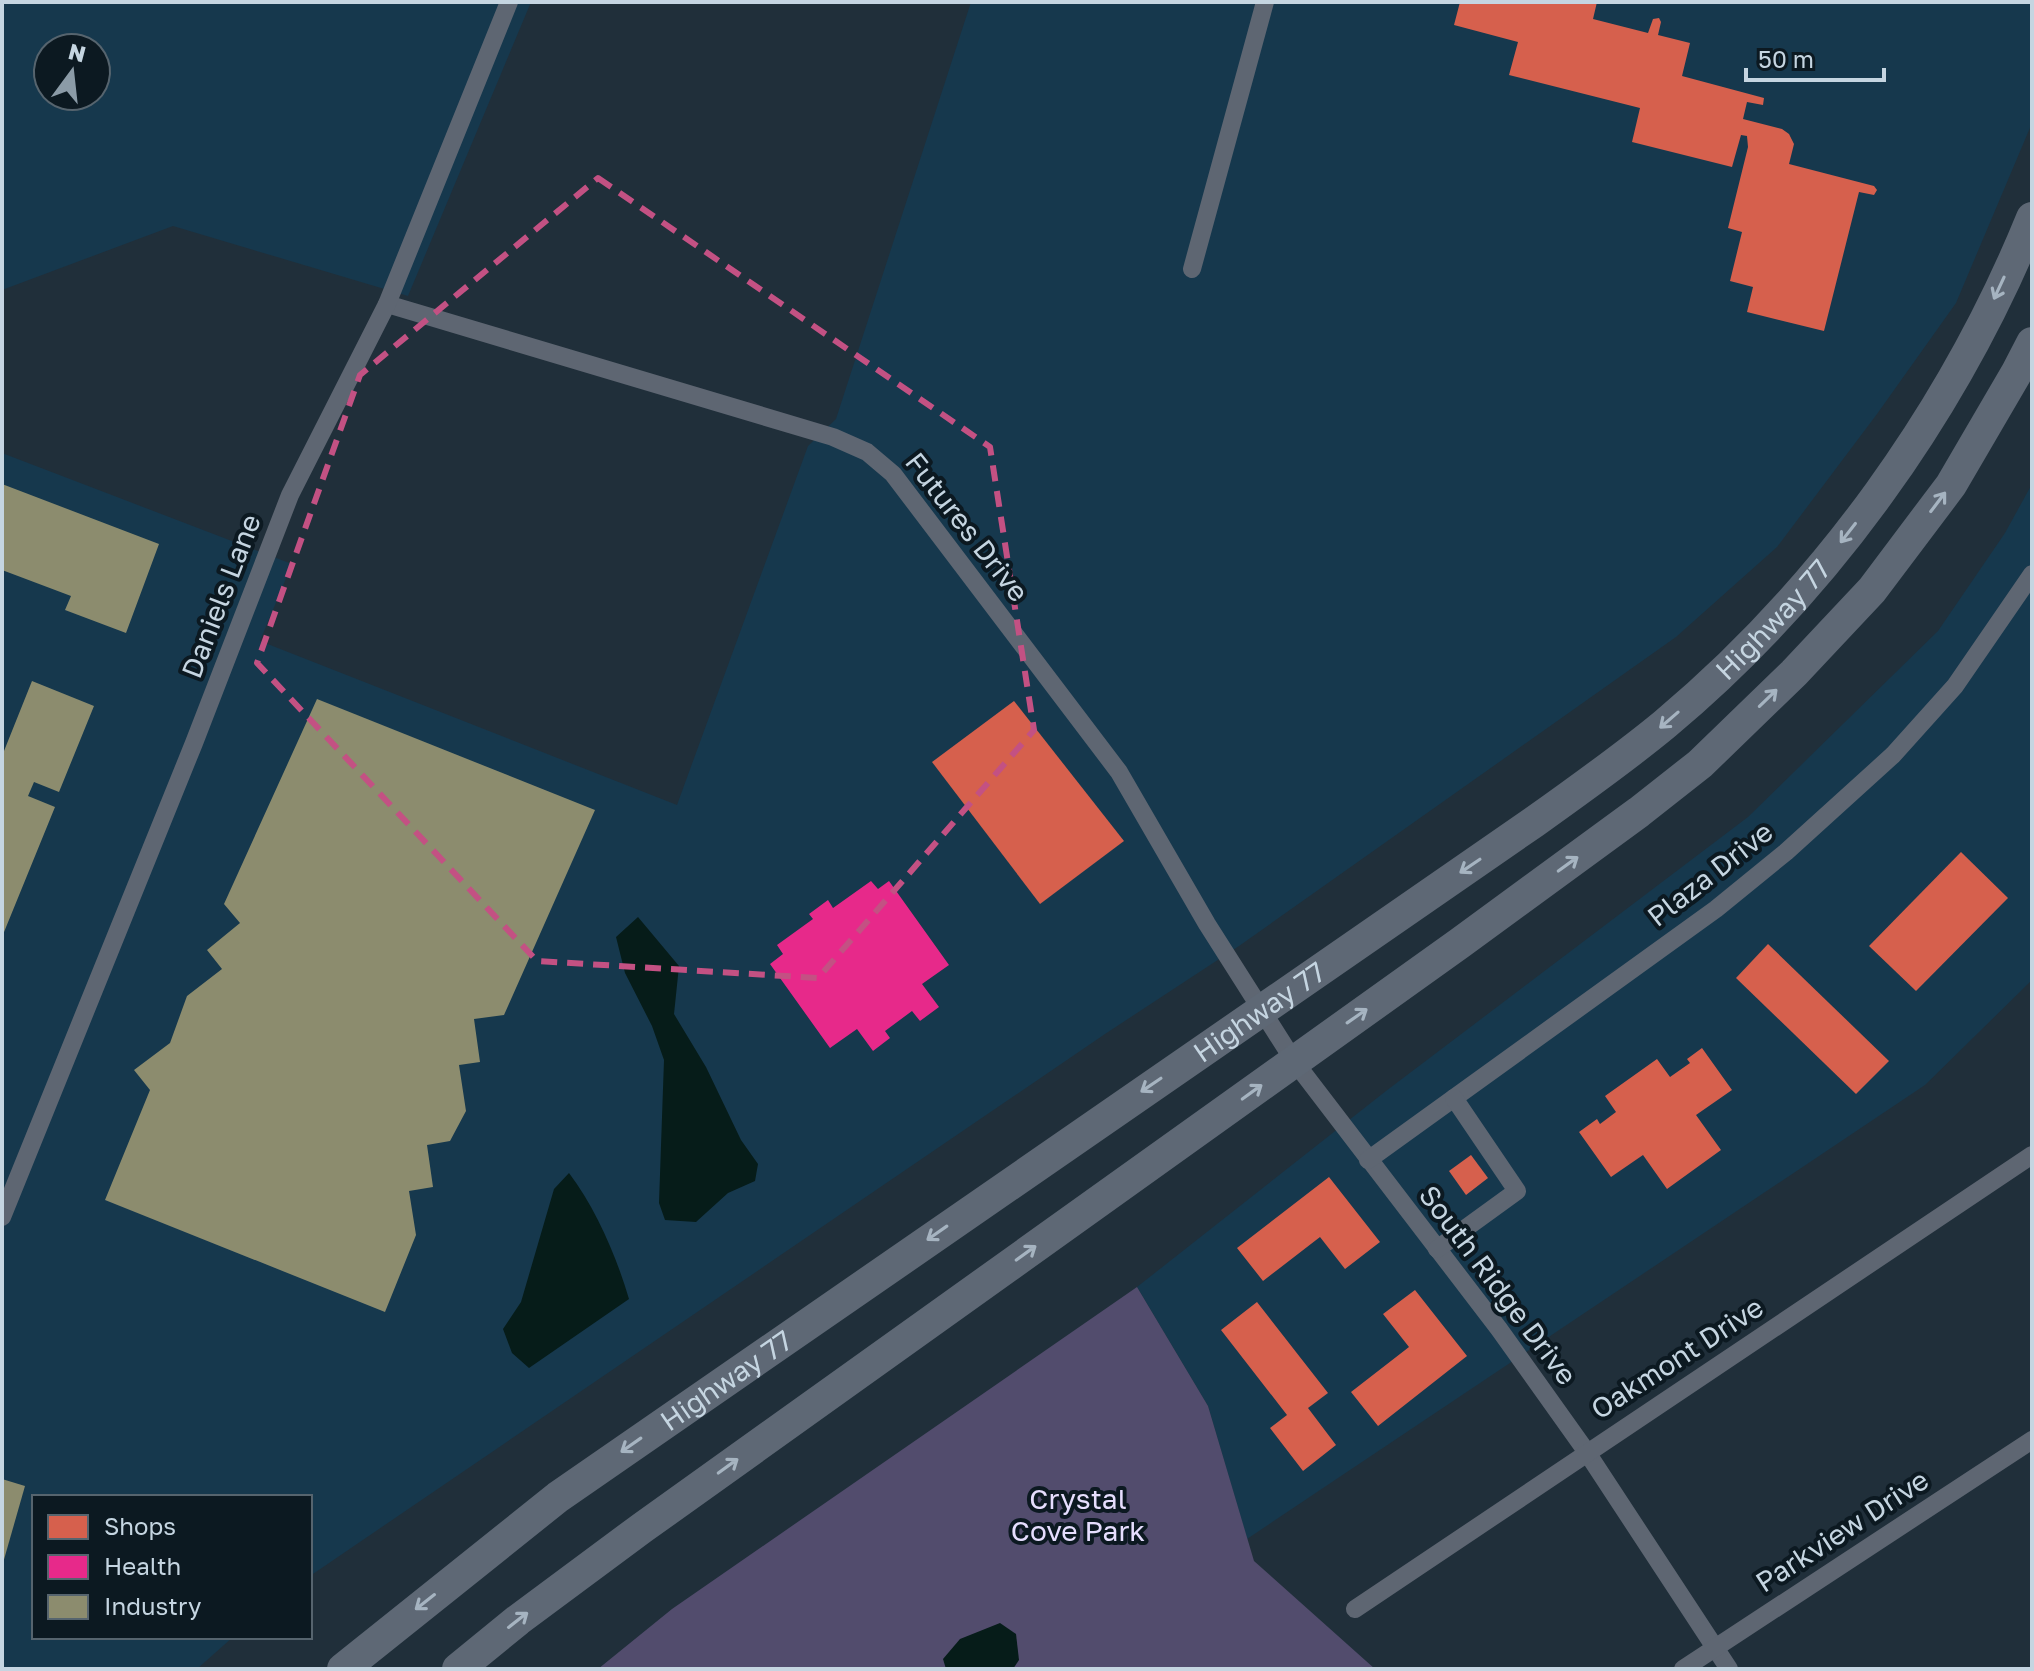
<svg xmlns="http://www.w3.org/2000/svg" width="2034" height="1671" font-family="'Golos Text',sans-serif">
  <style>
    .built { fill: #16384d; fill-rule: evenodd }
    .green { fill: #524c6d }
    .water { fill: #061c19 }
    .shops { fill: #d6604d }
    .health { fill: #e7298a }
    .industry { fill: #8c8c6e }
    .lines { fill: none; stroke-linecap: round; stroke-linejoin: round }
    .minor { stroke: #5e6672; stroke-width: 18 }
    .trunk { stroke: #5e6875; stroke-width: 32 }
    .oneway { stroke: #a6b4c1 }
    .marked { fill: none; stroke: #c35183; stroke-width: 6; stroke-dasharray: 16 10; stroke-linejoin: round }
    .labels { text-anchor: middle; stroke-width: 8; stroke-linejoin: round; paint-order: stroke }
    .street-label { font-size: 28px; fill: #c5d5e1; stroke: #0c1921 }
    .park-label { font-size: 28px; fill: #e6defe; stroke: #0c1921 }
  </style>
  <rect width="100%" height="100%" fill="#202f3a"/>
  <g class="built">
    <path d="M2,2h529l-123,294 -235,-70 -171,64zM48,48h48v48h-48z"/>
    <path d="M971,2h1061v121l-76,180 -79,111 -100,133 -101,90 -437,309 -134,88 -795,542v-79h-276v140h199l-36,32h-195v-1216l290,111 -32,77 417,164 131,-359 28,-27z"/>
    <path d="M2032,484v496l-107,105 -678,454 -39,-133 -71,-119 249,-196 362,-274 190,-186 67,-98z"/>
  </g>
  <path class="green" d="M1137,1287l71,119 46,155 121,108h-777l74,-60z"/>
  <g class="water">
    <path d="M638,917l41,49 -5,48 32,53 35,73 17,24 -3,17 -27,12 -32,29 -31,-2 -6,-17 5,-143 -12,-34 -27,-53 -9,-36z"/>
    <path d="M569,1173c27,36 47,82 60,126l-100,69 -17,-15 -9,-24 18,-27 33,-113z"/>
    <path d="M1000,1623l16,11 3,26 -6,9h-67l-3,-10 17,-20z"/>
  </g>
  <g class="shops">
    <path d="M1460,2h137l-4,17 55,14 5,-14 6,-1 2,4 -3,13 32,8 -8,33 82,22 -1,7 -16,-3 -4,17 39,10 7,5 5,10 -5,20 85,22 3,4 -3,5 -15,-3 -35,139 -77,-19 6,-25 -23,-6 12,-49 -14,-4 20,-81 -1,-11 -6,-1 -9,32 -100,-25 8,-34 -131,-33 9,-33 -64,-17z"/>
    <path d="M1014,701l110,140 -84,63 -108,-142z"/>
    <path d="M1961,852l47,46 -92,93 -47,-45z"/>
    <path d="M1768,944l121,117 -33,33 -120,-116z"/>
    <path d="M1702,1048l30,42 -36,25 25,35 -54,39 -24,-34 -32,22 -32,-45 18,-13 3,5 16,-12 -11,-16 52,-37 13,18 20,-14 -3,-4z"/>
    <path d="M1471,1155l17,23 -22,17 -17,-24z"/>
    <path d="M1329,1177l51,65 -35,27 -25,-32 -57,44 -26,-33z"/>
    <path d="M1415,1290l52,66 -89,70 -27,-34 58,-45 -26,-33z"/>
    <path d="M1257,1302l71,91 -20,15 28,37 -33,26 -33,-43 17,-13 -66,-85z"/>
  </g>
  <path class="health" d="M871,881l7,8 11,-8 60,84 -27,19 17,23 -19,14 -8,-10 -27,20 5,7 -17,13 -16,-22 -27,19 -60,-84 13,-10 -6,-9 36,-26 -4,-5 19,-14 5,8z"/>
  <g class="industry">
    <path d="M2,484l157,60 -33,89 -61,-23 6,-14 -69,-26z"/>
    <path d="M32,681l62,25 -35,86 -25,-10 -6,14 27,11 -53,130v-181z"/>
    <path d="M317,699l278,111 -91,205 -30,4 6,43 -21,3 7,46 -16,30 -23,4 6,42 -24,4 7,44 -31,77 -280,-112 45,-110 -16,-20 36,-27 17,-47 35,-27 -15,-19 33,-27 -16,-19z"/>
    <path d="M2,1479l23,7 -22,77h-1z"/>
  </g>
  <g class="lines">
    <g class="minor">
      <path d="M1192,269l73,-267"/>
      <path d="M387,304l446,133 34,15 26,22 226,298 88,152 87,137 205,268 87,122 143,218"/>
      <path d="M1368,1160l348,-251 70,-57 107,-97 62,-69 77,-112"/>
      <path d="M2,1217l192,-474 96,-248 97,-191 122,-302"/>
      <path d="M1437,1249l80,-58 -63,-93"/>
      <path d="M1355,1609l677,-454"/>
      <path d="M1683,1669l349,-229"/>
    </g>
    <g class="trunk">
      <path id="s1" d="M343,1669l215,-172 976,-675c45,-32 90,-64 131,-98 160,-134 289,-314 367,-506"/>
      <path d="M458,1669l60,-49 124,-92 818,-585 179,-131 61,-48 94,-91 78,-83 79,-105 66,-113 15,-29"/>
    </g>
  </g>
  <defs><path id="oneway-shaft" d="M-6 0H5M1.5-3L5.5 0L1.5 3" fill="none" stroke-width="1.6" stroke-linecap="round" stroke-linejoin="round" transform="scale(2)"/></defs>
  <g class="oneway">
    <use href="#oneway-shaft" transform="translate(1999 288) rotate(115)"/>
    <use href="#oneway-shaft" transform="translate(1938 502) rotate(-53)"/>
    <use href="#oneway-shaft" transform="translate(1848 533) rotate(128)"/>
    <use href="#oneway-shaft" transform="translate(1768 698) rotate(-44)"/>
    <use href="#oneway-shaft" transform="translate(1669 720) rotate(139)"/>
    <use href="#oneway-shaft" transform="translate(1568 864) rotate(-36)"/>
    <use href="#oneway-shaft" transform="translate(1470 866) rotate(146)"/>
    <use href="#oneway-shaft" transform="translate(1357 1016) rotate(-35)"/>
    <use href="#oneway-shaft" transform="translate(1151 1085) rotate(146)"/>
    <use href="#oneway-shaft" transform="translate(1252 1092) rotate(-36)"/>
    <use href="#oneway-shaft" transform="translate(937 1233) rotate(145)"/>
    <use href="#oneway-shaft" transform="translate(1026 1253) rotate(-36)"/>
    <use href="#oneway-shaft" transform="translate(631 1445) rotate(145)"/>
    <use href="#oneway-shaft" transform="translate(728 1466) rotate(-36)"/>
    <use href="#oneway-shaft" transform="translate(425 1602) rotate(142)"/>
    <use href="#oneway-shaft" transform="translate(518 1620) rotate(-38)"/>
  </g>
  <path class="marked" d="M598,178l392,269 44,283 -216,248 -281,-17 -280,-298 103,-288z"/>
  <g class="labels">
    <g class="street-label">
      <text transform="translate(967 527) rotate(52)" y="10">Futures Drive</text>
      <text transform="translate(221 596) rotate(-69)" y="10">Daniels Lane</text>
      <text dy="10" stroke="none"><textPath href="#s1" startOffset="1776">Highway 77</textPath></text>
      <text transform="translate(1710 874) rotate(-38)" y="10">Plaza Drive</text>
      <text dy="10" stroke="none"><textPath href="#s1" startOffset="1128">Highway 77</textPath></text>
      <text transform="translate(1498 1285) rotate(53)" y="10">South Ridge Drive</text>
      <text transform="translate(1677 1358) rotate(-33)" y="10">Oakmont Drive</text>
      <text dy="10" stroke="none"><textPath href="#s1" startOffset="480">Highway 77</textPath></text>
      <text transform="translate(1842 1531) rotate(-33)" y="10">Parkview Drive</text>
    </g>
    <g class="park-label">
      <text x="1078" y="1509">Crystal<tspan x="1078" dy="32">Cove Park</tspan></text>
    </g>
  </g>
  <rect width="2034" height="1671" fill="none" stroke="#c5d5e1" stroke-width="8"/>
  <rect x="32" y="1495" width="280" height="144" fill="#0c1921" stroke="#56646e" stroke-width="2"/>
  <rect x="48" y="1515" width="40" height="24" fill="#d6604d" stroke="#56646e" stroke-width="2"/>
  <text x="104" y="1535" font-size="24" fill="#c5d5e1">Shops</text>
  <rect x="48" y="1555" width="40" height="24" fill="#e7298a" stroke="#56646e" stroke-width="2"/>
  <text x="104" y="1575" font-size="24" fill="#c5d5e1">Health</text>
  <rect x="48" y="1595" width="40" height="24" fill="#8c8c6e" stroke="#56646e" stroke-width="2"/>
  <text x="104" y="1615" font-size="24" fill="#c5d5e1">Industry</text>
  <g transform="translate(72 72) rotate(15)"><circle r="38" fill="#0c1921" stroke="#56646e" stroke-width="2"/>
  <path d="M0-6L14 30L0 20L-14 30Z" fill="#8b9ba7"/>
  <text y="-12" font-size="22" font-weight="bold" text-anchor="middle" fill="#c5d5e1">N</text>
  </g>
  <path d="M1746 68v12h138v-12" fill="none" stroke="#c5d5e1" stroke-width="4"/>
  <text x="1758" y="68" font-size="24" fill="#c5d5e1" stroke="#0c1921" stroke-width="6" paint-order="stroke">50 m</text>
</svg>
